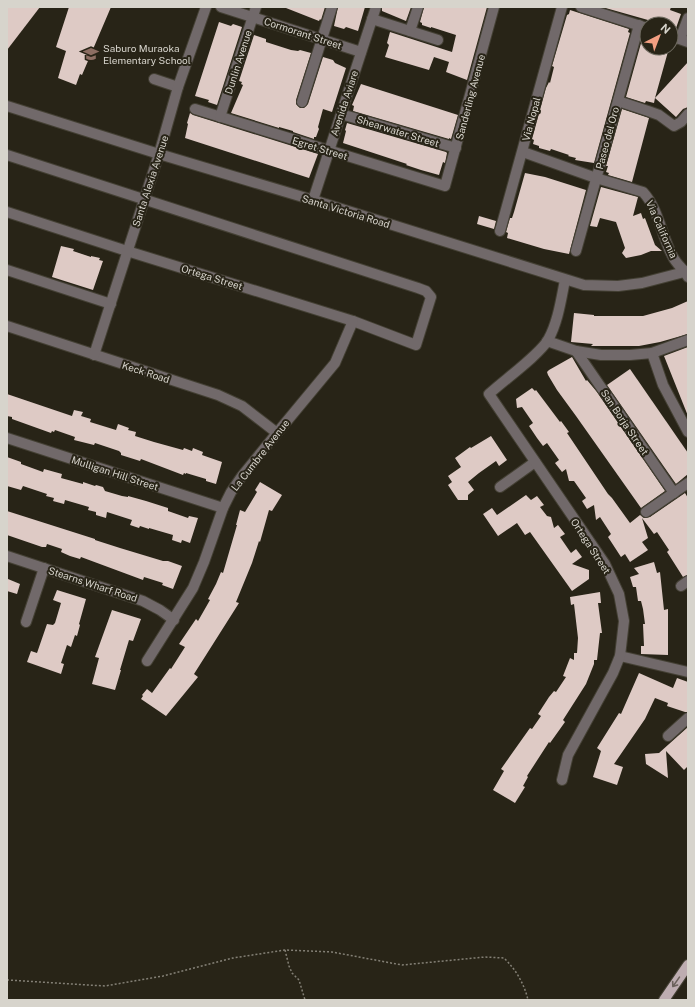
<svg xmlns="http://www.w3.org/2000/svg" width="695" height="1007" font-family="'Public Sans',sans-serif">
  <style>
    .building { fill: #decac5 }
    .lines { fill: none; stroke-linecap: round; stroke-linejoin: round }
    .minor-casing { stroke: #444034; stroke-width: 12 }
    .major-casing { stroke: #444034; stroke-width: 12 }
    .path { stroke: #848076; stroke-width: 1.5; stroke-dasharray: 2 2; stroke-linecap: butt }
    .minor { stroke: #71696a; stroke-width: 10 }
    .major { stroke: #beadb1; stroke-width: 10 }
    .oneway { stroke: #6c625c }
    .labels { text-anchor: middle; stroke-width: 4; stroke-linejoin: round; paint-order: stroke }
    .street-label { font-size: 10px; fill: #d7d4cc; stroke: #282417 }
    .poi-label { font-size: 10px; fill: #d7d4cc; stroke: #282417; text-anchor: start }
  </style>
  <rect width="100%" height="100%" fill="#282417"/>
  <g class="building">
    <path d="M7,7h33l-33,43z"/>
    <path d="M69,7h42l-29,68 -2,-1 -4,11 -18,-7 8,-27 -10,-4z"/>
    <path d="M287,7h38l-4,13 -1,-1 -1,2 -33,-13z"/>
    <path d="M338,7h27l-7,24 -12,-4 -2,2 -10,-3z"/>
    <path d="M382,7h29l-5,14 -24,-10z"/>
    <path d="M424,7h63l-20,73 -21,-8 3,-10 -15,-5 -5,13 -44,-13 4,-12 -2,-2 3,-11 62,20 4,-17 -25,-8v1l-9,-3v-2l-2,-1z"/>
    <path d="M602,7h69l-1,3 11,4 -6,17 -4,-1v-6h-19l-4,-4z"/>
    <path d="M570,10l59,19 -1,3 2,1 -36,130 -19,-3 1,-2 -8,-2 1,-1 -18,-6 -1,2 -11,-3v-2l-6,-2 1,-4 -2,-1 14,-51 3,-6 1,1 4,-16 -2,-1 15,-51 2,-1z"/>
    <path d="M219,22l12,4 2,-2 9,3 -25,78 -9,-3 1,-2 -14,-4z"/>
    <path d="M254,35l12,4v3l25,8 7,1 2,-1 11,3 -15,47v4l4,4h4l4,-4 15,-47 10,3 2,3 11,5 -14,44 -9,-3 -5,18 1,2 -3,8h-2v2l-21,-7v-1l-14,-4v1l-48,-15 12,-28 -2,-1 1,-2 -3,-1z"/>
    <path d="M643,36l4,1v11h22l-14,50 33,-36v45l-5,2 -7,8 -21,-19 -1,5 -8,-2 -1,2 -19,-6z"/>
    <path d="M361,84l97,31 -7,24 -2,-1v1l-96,-28 1,-5 -2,-1z"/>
    <path d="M622,109l27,9 -17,64 -24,-7 1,-2 -3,-1 2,-6h-2z"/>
    <path d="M190,113l3,2 125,39 -9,24 -124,-40 3,-14 -1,-1z"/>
    <path d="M347,123l99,29 1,1 -2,10 -2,-1 -4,13 -18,-5 -15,-5 1,-1 -64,-21 3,-12 -1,-1z"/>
    <path d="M525,173l20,4 41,13 -17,64 -25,-5 -37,-11 1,-5 -2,-1 4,-14h2l2,-6z"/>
    <path d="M601,187l37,10 -5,19 8,-3 2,6 2,-1 10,27 7,6h-11l-10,4 -15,3 -4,-5 3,-5 -9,-26 -16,-4 -3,9 -7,-1z"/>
    <path d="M479,216l17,5 -2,8 -17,-5z"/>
    <path d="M61,246l13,3 -1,2 18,6v-1l9,2 -1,2 4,1 -10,29 -41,-13z"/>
    <path d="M688,301v33l-28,8 -21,4h-48l2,-2 -22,-2 3,-29 20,2v1h49l29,-8z"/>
    <path d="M688,347v69l-24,-60z"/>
    <path d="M572,357l14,24 1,-1 10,12 68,99 -24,17 -65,-92 -19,-26 -9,-15 -1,-3 2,-2z"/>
    <path d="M630,369l58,84v21l-12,10 -69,-99z"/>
    <path d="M532,388l3,3 1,-1 24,32 1,-1 8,11 -2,1 41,61 4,4 18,25 10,-8 4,3 6,-1 35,-24 3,5v77l-5,2 -14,-22 -2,-3 2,-2 -12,-18 -3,2 -12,-16 6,20 -6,4 6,8 -18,12 -5,-8 -4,3 -13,-20 3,-3 -11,-17 -4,3 -2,-15 -7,4 -5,-8 4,-3 -12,-17h-5l-3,-12 -4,3 -7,-9 4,-3 -12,-17 -4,3 -6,-8 -8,-12 4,-3 -11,-16 -5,1 -1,-9z"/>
    <path d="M7,394l65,22 2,-6 9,2 -2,4 10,3 -1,3 26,8 2,-6 11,4 -1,2 8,2 -1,4 19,6 29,8 1,-2 8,3 1,-3 10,4 -1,3 20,7 -6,22 -10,-3v-2l-20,-6v1l-2,-1 -1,2 -42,-16 -1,2 -19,-6v-2l-2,-2 -24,-8 -1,2 -20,-5 1,-3 -20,-7 -1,2 -2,-1 -1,2 -39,-14v-2l-5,-1z"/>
    <path d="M491,436l16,24 -8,6 -3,-5 -17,12 -11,9 6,8 -6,5v5h-10l-10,-15 4,-3 -4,-6 13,-9 -6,-9 15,-11 1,1z"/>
    <path d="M7,457l14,5v2l22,8 1,-3 18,5 -1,4 22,6v-2l12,4 1,-1 7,2 2,4 17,5 6,1v-1l18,5 22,7v3l20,7 1,-2 9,2 -8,25 -8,-3 -1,3 -9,-3 1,-5 -24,-7v1l-9,-3 -1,2 -9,-3 2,-5 -25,-8 -1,6 -10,-3v-3l-8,-2 1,-3 -24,-7 -1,4 -11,-3 1,-3 -8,-2 1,-2 -24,-8 -2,4 -14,-4z"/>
    <path d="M260,482l22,13 -10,16 -3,-1 -9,32 -1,-1 -7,22 -16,39 3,1 -45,71 4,3 -32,39 -25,-17 2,-3 -1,-1 5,-6 5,4 18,-25 1,1 14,-22 -6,-3 17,-25 2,2 12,-21 -2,-1 8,-15 5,-12 2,1 14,-48h-1l4,-15 5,2 12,-20 -2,-2z"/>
    <path d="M526,495l5,5 6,-4 7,9 -4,2 7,9 4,1 3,11 4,-3 7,9 -5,3 11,16 5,-4 6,8 -10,7 17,6v9l-17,12 -42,-59 -5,3 -8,-12 -19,13 -15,-22 9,-6 5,7z"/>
    <path d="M7,511l88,28v1l25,8 43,13h5l14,5 -9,23 -11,-4 1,-2 -19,-6 -1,3 -62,-23 -1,2 -10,-3 -9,-4 1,-3 -15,-5 -1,3h-4l-35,-12z"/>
    <path d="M654,562l3,11 3,-1 4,38 4,-1v46l-27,-1v-8h3l-1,-22h2l-2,-15 -2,-8h-3l-2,-14h-3l-3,-10 9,-3 -5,-6z"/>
    <path d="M8,579l12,5 -3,10 -10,-3z"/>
    <path d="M57,590l29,9 -7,25 1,1 -3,11 -2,-1 -4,12 -4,-2 -6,18 3,1 -3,10 -34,-12 4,-11 6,2 10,-29 6,1 2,-2 6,-20 -8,-3z"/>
    <path d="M600,592l1,11h-3l4,30h-2l-3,27h-3v4l-8,20 -23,36 2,2 -15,21 -1,-1 -22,34 1,1 -5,9 2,1 -10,16 -22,-13 11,-19 -3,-2 29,-41 2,1 9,-13 -3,-2 11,-17 5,-6 2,1 10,-15 -3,-1 7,-18 4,2v-7h3l1,-15 -4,-34 -3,1 -1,-8z"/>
    <path d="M112,610l29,9 -8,22 -4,-1 -9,30h1l-6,20 -23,-6 7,-26 -4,-1z"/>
    <path d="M639,673l34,15 4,-10 11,4v30h-3l-18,-6 1,-3 -13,-5 -10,21 -31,45 9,3 -6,18 -24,-8 8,-26 -4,-3 22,-35 2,1z"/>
    <path d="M688,727v39l-4,4 -18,-19 2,27 -22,-14 -1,-10 14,-1z"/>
  </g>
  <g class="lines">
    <g class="minor-casing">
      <g id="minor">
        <path d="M221,7l140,45"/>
        <path d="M581,7l66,21"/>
        <path d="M372,19l66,21"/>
        <path d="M410,31l8,-24"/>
        <path d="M671,36l17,6"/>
        <path d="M680,39l8,-21"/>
        <path d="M154,79l24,8"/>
        <path d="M618,101l30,10 11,4 15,11 7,-4 7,-8"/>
        <path d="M302,102l30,-95"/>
        <path d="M7,106l152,48 154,46 271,85 34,1 24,-3 46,-12"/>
        <path d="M195,109l250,77 49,-179"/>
        <path d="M341,114l115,34"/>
        <path d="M220,117l36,-110"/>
        <path d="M523,152l73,26 47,14c16,17 19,46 30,65 4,8 11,12 15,20"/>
        <path d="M7,155l411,133 8,3 5,6 -15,48 -63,-24 -226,-70 -120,-39"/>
        <path d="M313,200l63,-193"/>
        <path d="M500,231l62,-224"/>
        <path d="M576,251l63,-226"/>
        <path d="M7,270l104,34"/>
        <path d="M7,326l211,69 24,11 35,27"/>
        <path d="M547,341l29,10 25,4h29l22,-2 36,-13"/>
        <path d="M576,351l98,142"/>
        <path d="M652,353l11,32 25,47"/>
        <path d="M94,355l65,-201 19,-67 28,-80"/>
        <path d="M7,438l216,70"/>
        <path d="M500,487l35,-25"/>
        <path d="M646,512l42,-29"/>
        <path d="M7,556l136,45 17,9 14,10"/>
        <path d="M681,586l7,-5"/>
        <path d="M26,622l18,-54"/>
        <path d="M620,656l68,16"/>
        <path d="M147,661l46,-73 11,-26 19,-54 8,-16 11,-16 35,-43 58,-70 18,-42"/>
        <path d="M668,736l20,-18"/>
        <path d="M562,780l6,-25 45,-82 7,-17 4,-35 -5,-27 -14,-30 -116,-170c14,-13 50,-39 59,-54 10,-18 13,-40 17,-60"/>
      </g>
    </g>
    <g class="major-casing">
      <path id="major" d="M664,1000l24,-35"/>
    </g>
    <g class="path">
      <path d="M285,950l4,16 3,7 7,7 6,20"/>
      <path d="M7,980l98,6 58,-10 70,-18 52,-8 47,2 70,13 83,-8 19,1c12,12 20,25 24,42"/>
    </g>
    <use href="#minor" class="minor"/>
    <use href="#major" class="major"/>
  </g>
  <defs><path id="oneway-shaft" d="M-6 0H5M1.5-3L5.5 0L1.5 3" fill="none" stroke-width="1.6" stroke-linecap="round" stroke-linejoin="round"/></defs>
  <use class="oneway" href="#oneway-shaft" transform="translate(676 982) rotate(125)"/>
  <defs>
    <g id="school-bare" transform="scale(1.2)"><path d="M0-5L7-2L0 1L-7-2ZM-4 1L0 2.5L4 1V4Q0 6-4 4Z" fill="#8d6e63" stroke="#282417" stroke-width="2.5" paint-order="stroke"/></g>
  </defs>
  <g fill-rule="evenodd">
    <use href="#school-bare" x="91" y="54"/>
  </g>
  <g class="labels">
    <g class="street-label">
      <text transform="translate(303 33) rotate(18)" y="4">Cormorant Street</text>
      <text transform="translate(238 62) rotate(-72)" y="4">Dunlin Avenue</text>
      <text transform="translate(470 97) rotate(-75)" y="4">Sanderling Avenue</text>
      <text transform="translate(344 103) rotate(-72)" y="4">Avenida Aviare</text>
      <text transform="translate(531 119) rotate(-75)" y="4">Via Nopal</text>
      <text transform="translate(398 131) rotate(17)" y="4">Shearwater Street</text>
      <text transform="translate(607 138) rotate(-75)" y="4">Paseo del Oro</text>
      <text transform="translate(320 148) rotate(17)" y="4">Egret Street</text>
      <text transform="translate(150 181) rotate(-72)" y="4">Santa Alexia Avenue</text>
      <text transform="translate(346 211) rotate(17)" y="4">Santa Victoria Road</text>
      <text transform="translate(662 229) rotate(66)" y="4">Via California</text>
      <text transform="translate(212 277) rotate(17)" y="4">Ortega Street</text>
      <text transform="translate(146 372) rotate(18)" y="4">Keck Road</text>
      <text transform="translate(625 422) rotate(56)" y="4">San Borja Street</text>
      <text transform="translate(260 455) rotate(-52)" y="4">La Cumbre Avenue</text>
      <text transform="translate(115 473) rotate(18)" y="4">Mulligan Hill Street</text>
      <text transform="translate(591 546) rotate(57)" y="4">Ortega Street</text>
      <text transform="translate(93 584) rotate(18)" y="4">Stearns Wharf Road</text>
    </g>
    <g class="poi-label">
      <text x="103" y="52">Saburo Muraoka<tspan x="103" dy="12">Elementary School</tspan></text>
    </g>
  </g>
  <rect width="695" height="1007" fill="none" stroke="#d7d4cc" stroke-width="16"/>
  <g transform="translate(659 36) rotate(42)"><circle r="19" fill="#282417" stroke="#6e6a5f"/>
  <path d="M0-3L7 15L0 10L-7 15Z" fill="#f39f82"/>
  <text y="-6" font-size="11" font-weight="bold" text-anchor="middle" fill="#d7d4cc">N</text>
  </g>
</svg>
